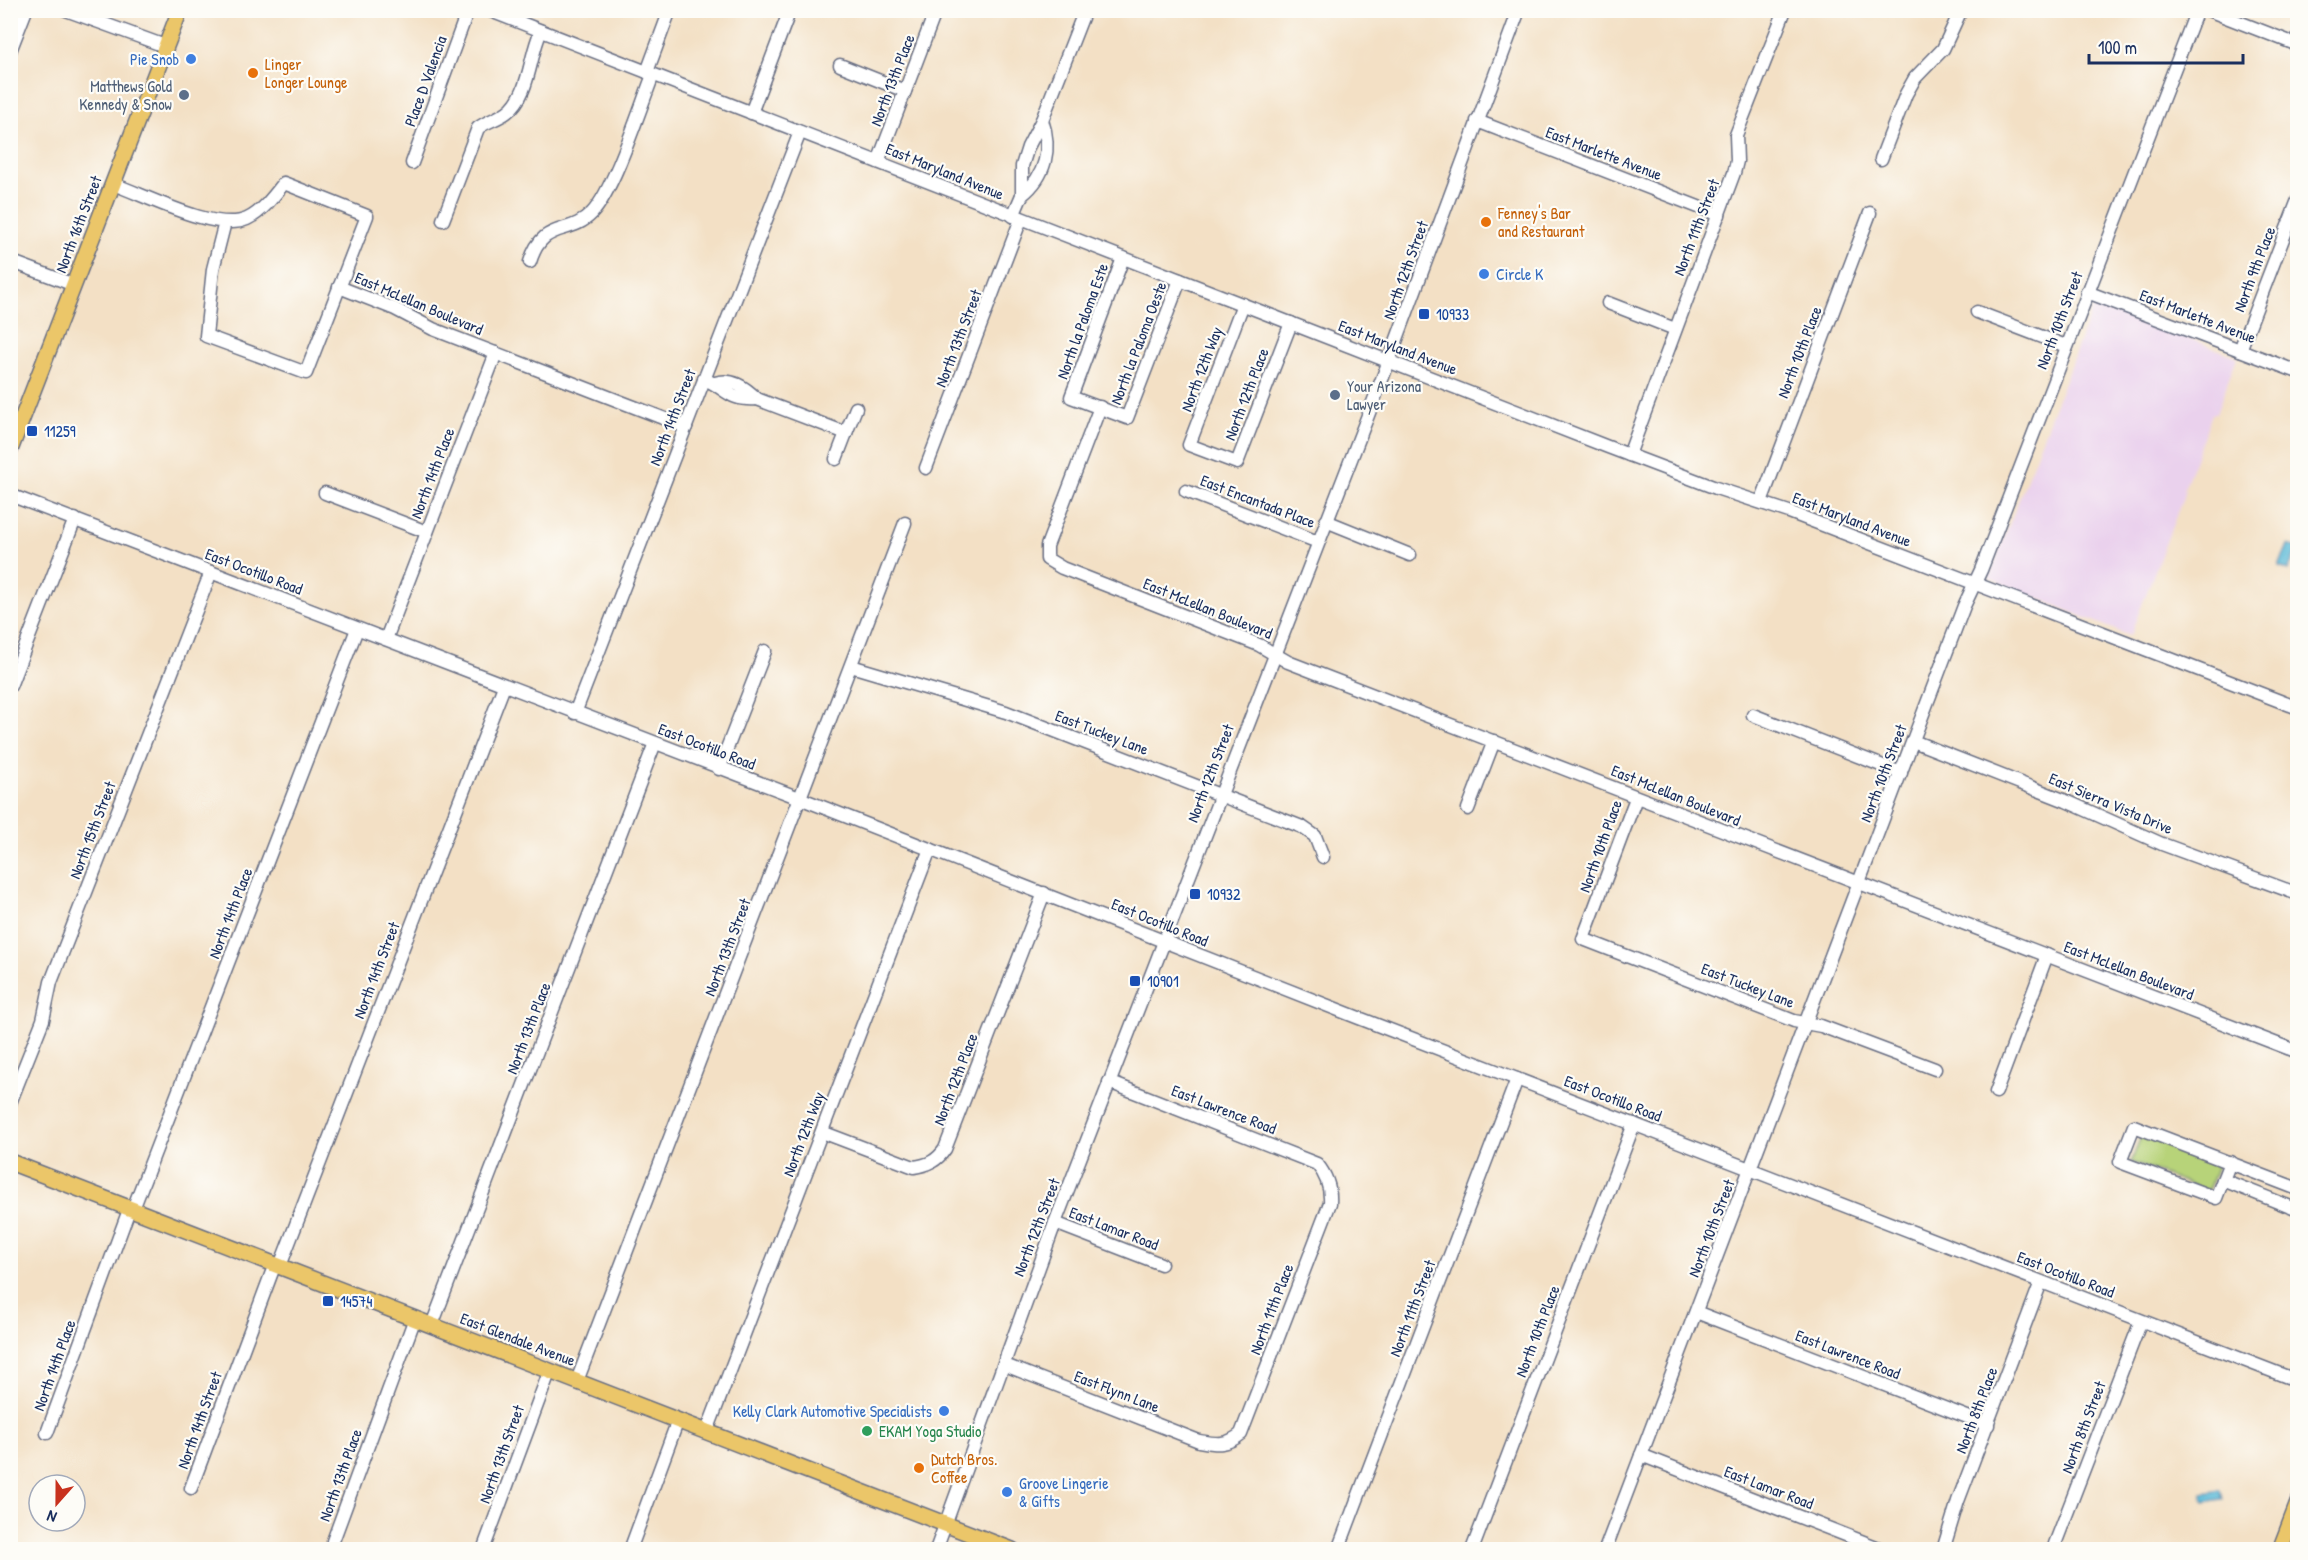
<svg xmlns="http://www.w3.org/2000/svg" width="2308" height="1560" font-family="'Patrick Hand',sans-serif">
  <style>
    .built { fill: #ead1ed }
    .green { fill: #b7d379; stroke: #69816c; stroke-width: 1.5 }
    .water { fill: #57b7d6; stroke: #39739a; stroke-width: 1.5 }
    .lines { fill: none; stroke-linecap: round; stroke-linejoin: round }
    .minor-casing { stroke: #676d82; stroke-width: 15 }
    .major-casing { stroke: #676d82; stroke-width: 18 }
    .minor { stroke: #fff; stroke-width: 12 }
    .major { stroke: #ebc669; stroke-width: 15 }
    .shop-dot { fill: #3f7fe0; stroke: #fdfcf7; stroke-width: 2 }
    .food-dot { fill: #e8710a; stroke: #fdfcf7; stroke-width: 2 }
    .service-dot { fill: #5c6f8a; stroke: #fdfcf7; stroke-width: 2 }
    .transit-dot { fill: #1a4fb4; stroke: #fdfcf7; stroke-width: 2 }
    .leisure-dot { fill: #2e9e5b; stroke: #fdfcf7; stroke-width: 2 }
    .labels { text-anchor: middle; stroke-width: 4.5; stroke-linejoin: round; paint-order: stroke }
    .shop-label { font-size: 16px; fill: #366cbe; stroke: #fdfcf7; text-anchor: end }
    .food-label { font-size: 16px; fill: #c56008; stroke: #fdfcf7; text-anchor: start }
    .street-label { font-size: 16px; fill: #1b2f5e; stroke: #fdfcf7 }
    .service-label { font-size: 16px; fill: #4e5e75; stroke: #fdfcf7; text-anchor: end }
    .transit-label { font-size: 16px; fill: #164399; stroke: #fdfcf7; text-anchor: start }
    .leisure-label { font-size: 16px; fill: #27864d; stroke: #fdfcf7; text-anchor: start }
  </style>
  <rect width="100%" height="100%" fill="#fdfcf7"/>
  <filter id="ink" filterUnits="userSpaceOnUse"><feTurbulence type="fractalNoise" baseFrequency=".0167" numOctaves="2"/><feDisplacementMap in="SourceGraphic" scale="12" xChannelSelector="R" yChannelSelector="G"/><feConvolveMatrix kernelMatrix="1 2 1 2 8 2 1 2 1" color-interpolation-filters="sRGB"/></filter>
  <filter id="wash" filterUnits="userSpaceOnUse"><feTurbulence type="fractalNoise" baseFrequency=".008" numOctaves="4" result="noise"/><feDisplacementMap in="SourceGraphic" scale="24" xChannelSelector="R" yChannelSelector="G"/><feGaussianBlur stdDeviation="1.35" result="paint"/><feColorMatrix in="noise" values="0 0 0 0 0 0 0 0 0 0 0 0 0 0 0 0 0 1.4 0 .05"/><feComposite in="paint" operator="in"/></filter>
  <g filter="url(#wash)">
    <rect width="100%" height="100%" fill="#f3e0c5"/>
    <path class="built" d="M2101,304l136,53 -21,57h-4l-28,75 2,1 -56,146 -141,-58 103,-269z"/>
    <path class="green" d="M2142,1134l76,28 -10,29 -77,-29z"/>
    <g class="water">
      <path d="M2288,545l10,3 -10,22 -9,-3z"/>
      <path d="M2221,1490l2,9 -18,3 -2,-9z"/>
    </g>
  </g>
  <g filter="url(#ink)">
    <g class="lines">
      <g class="minor-casing">
        <g id="minor">
          <path d="M66,10l99,36"/>
          <path d="M488,10l1120,437 108,41 73,24 509,196"/>
          <path d="M2208,10l90,35"/>
          <path d="M10,51l16,-41"/>
          <path d="M840,65l65,26"/>
          <path d="M647,72l23,-62"/>
          <path d="M751,113l39,-103"/>
          <path d="M1477,121l242,94"/>
          <path d="M1881,159l25,-65 9,-16 28,-29 18,-39"/>
          <path d="M878,162l58,-152"/>
          <path d="M412,163l56,-153"/>
          <path d="M113,184c32,11 103,49 134,35 15,-7 27,-23 37,-36l83,33 -61,157 -100,-37 7,-67 12,-47"/>
          <path d="M1022,195c24,-19 30,-46 20,-75"/>
          <path d="M1013,216l9,-21v-29l6,-19 14,-27 43,-110"/>
          <path d="M443,220l35,-92c9,-7 20,-9 29,-16 23,-17 22,-56 34,-81"/>
          <path d="M1123,258l-52,139 56,21 53,-138"/>
          <path d="M10,261l64,24"/>
          <path d="M530,262c13,-43 39,-25 62,-49 22,-23 48,-105 61,-138"/>
          <path d="M339,287l56,22 38,20 253,98"/>
          <path d="M2087,292l211,80"/>
          <path d="M1608,303l67,26"/>
          <path d="M1243,304l-54,141 48,18 54,-140"/>
          <path d="M1977,312l89,34"/>
          <path d="M2240,350l58,-150"/>
          <path d="M704,379c23,9 23,22 53,20 -12,-12 -25,-21 -42,-16"/>
          <path d="M757,399l89,34 -10,26"/>
          <path d="M1100,407l-53,139v13l15,9 197,77 29,17c337,130 673,261 1010,390"/>
          <path d="M846,433l10,-25"/>
          <path d="M1629,455l105,-282 3,-12 -1,-26 49,-125"/>
          <path d="M926,468l95,-249"/>
          <path d="M1186,491l132,51"/>
          <path d="M325,493l102,39"/>
          <path d="M10,495l792,304 557,219 939,363"/>
          <path d="M1761,502l109,-289"/>
          <path d="M1326,521l84,34"/>
          <path d="M386,639l110,-286"/>
          <path d="M851,666l155,46 296,115 13,9 8,21"/>
          <path d="M10,686l65,-167"/>
          <path d="M575,713l225,-581"/>
          <path d="M1753,715l148,58"/>
          <path d="M1913,741l153,60 96,43 136,50"/>
          <path d="M719,769l46,-118"/>
          <path d="M1636,798l-53,141 211,82 27,5 114,43"/>
          <path d="M1468,809l26,-68"/>
          <path d="M1996,1092l51,-137"/>
          <path d="M10,1103l33,-83 8,-38 160,-410"/>
          <path d="M822,1132l92,35c14,-2 23,-6 31,-18l99,-256"/>
          <path d="M2230,1162l-14,36 -96,-36 14,-36 164,63"/>
          <path d="M2223,1180l75,30"/>
          <path d="M133,1209l224,-580"/>
          <path d="M1055,1223l106,41"/>
          <path d="M280,1266l224,-580"/>
          <path d="M1696,1312l292,113"/>
          <path d="M432,1325l223,-582"/>
          <path d="M1005,1365l194,76c18,3 27,5 42,-7l89,-231c1,-15 -4,-28 -13,-39l-208,-82"/>
          <path d="M577,1381l328,-858"/>
          <path d="M707,1431l223,-582"/>
          <path d="M47,1433l83,-226"/>
          <path d="M1641,1455l243,95"/>
          <path d="M191,1488l84,-224"/>
          <path d="M333,1541l82,-223"/>
          <path d="M2055,1544l86,-223"/>
          <path d="M483,1550l67,-180"/>
          <path d="M630,1550l48,-130"/>
          <path d="M936,1550l119,-327 329,-849 135,-364"/>
          <path d="M1338,1550l179,-471"/>
          <path d="M1472,1550l162,-426"/>
          <path d="M1605,1550l359,-944 17,-36 216,-560"/>
          <path d="M1943,1550l15,-49 83,-219"/>
        </g>
      </g>
      <g class="major-casing">
        <g id="major">
          <path d="M10,450l170,-440"/>
          <path d="M10,1162l1002,388"/>
          <path d="M2280,1550l18,-47"/>
        </g>
      </g>
      <use href="#minor" class="minor"/>
      <use href="#major" class="major"/>
    </g>
  </g>
  <g class="shop-dot">
    <circle cx="191" cy="59" r="6"/>
    <circle cx="1484" cy="274" r="6"/>
    <circle cx="944" cy="1411" r="6"/>
    <circle cx="1007" cy="1492" r="6"/>
  </g>
  <g class="food-dot">
    <circle cx="253" cy="73" r="6"/>
    <circle cx="1486" cy="222" r="6"/>
    <circle cx="919" cy="1468" r="6"/>
  </g>
  <g class="service-dot">
    <circle cx="184" cy="95" r="6"/>
    <circle cx="1335" cy="395" r="6"/>
  </g>
  <g class="transit-dot">
    <rect x="1418" y="308" width="12" height="12" rx="3"/>
    <rect x="26" y="425" width="12" height="12" rx="3"/>
    <rect x="1189" y="888" width="12" height="12" rx="3"/>
    <rect x="1129" y="975" width="12" height="12" rx="3"/>
    <rect x="322" y="1295" width="12" height="12" rx="3"/>
  </g>
  <circle class="leisure-dot" cx="867" cy="1431" r="6"/>
  <g class="labels">
    <g class="shop-label">
      <text x="179" y="65">Pie Snob</text>
      <text x="1496" y="280" text-anchor="start">Circle K</text>
      <text x="932" y="1417">Kelly Clark Automotive Specialists</text>
      <text x="1019" y="1489" text-anchor="start">Groove Lingerie<tspan x="1019" dy="18">&amp; Gifts</tspan></text>
    </g>
    <g class="food-label">
      <text x="265" y="70">Linger<tspan x="265" dy="18">Longer Lounge</tspan></text>
      <text x="1498" y="219">Fenney's Bar<tspan x="1498" dy="18">and Restaurant</tspan></text>
      <text x="931" y="1465">Dutch Bros.<tspan x="931" dy="18">Coffee</tspan></text>
    </g>
    <g class="street-label">
      <text transform="translate(892 80) rotate(-69)" y="6">North 13th Place</text>
      <text transform="translate(425 81) rotate(-70)" y="6">Place D Valencia</text>
      <text transform="translate(1604 153) rotate(21)" y="6">East Marlette Avenue</text>
      <text transform="translate(945 171) rotate(22)" y="6">East Maryland Avenue</text>
      <text transform="translate(78 224) rotate(-69)" y="6">North 16th Street</text>
      <text transform="translate(1696 227) rotate(-69)" y="6">North 11th Street</text>
      <text transform="translate(2254 269) rotate(-69)" y="6">North 9th Place</text>
      <text transform="translate(1405 270) rotate(-70)" y="6">North 12th Street</text>
      <text transform="translate(419 303) rotate(23)" y="6">East McLellan Boulevard</text>
      <text transform="translate(2198 316) rotate(21)" y="6">East Marlette Avenue</text>
      <text transform="translate(2059 320) rotate(-69)" y="6">North 10th Street</text>
      <text transform="translate(1082 321) rotate(-70)" y="6">North la Paloma Este</text>
      <text transform="translate(958 338) rotate(-69)" y="6">North 13th Street</text>
      <text transform="translate(1138 343) rotate(-69)" y="6">North la Paloma Oeste</text>
      <text transform="translate(1398 347) rotate(21)" y="6">East Maryland Avenue</text>
      <text transform="translate(1799 352) rotate(-69)" y="6">North 10th Place</text>
      <text transform="translate(1201 369) rotate(-69)" y="6">North 12th Way</text>
      <text transform="translate(1246 394) rotate(-69)" y="6">North 12th Place</text>
      <text transform="translate(672 417) rotate(-69)" y="6">North 14th Street</text>
      <text transform="translate(432 473) rotate(-69)" y="6">North 14th Place</text>
      <text transform="translate(1258 501) rotate(21)" y="6">East Encantada Place</text>
      <text transform="translate(1852 519) rotate(21)" y="6">East Maryland Avenue</text>
      <text transform="translate(254 571) rotate(21)" y="6">East Ocotillo Road</text>
      <text transform="translate(1208 608) rotate(22)" y="6">East McLellan Boulevard</text>
      <text transform="translate(1102 732) rotate(21)" y="6">East Tuckey Lane</text>
      <text transform="translate(707 746) rotate(21)" y="6">East Ocotillo Road</text>
      <text transform="translate(1210 773) rotate(-69)" y="6">North 12th Street</text>
      <text transform="translate(1883 773) rotate(-69)" y="6">North 10th Street</text>
      <text transform="translate(1676 795) rotate(22)" y="6">East McLellan Boulevard</text>
      <text transform="translate(2111 803) rotate(23)" y="6">East Sierra Vista Drive</text>
      <text transform="translate(92 830) rotate(-69)" y="6">North 15th Street</text>
      <text transform="translate(1600 846) rotate(-70)" y="6">North 10th Place</text>
      <text transform="translate(230 913) rotate(-69)" y="6">North 14th Place</text>
      <text transform="translate(1160 922) rotate(22)" y="6">East Ocotillo Road</text>
      <text transform="translate(727 947) rotate(-69)" y="6">North 13th Street</text>
      <text transform="translate(376 970) rotate(-69)" y="6">North 14th Street</text>
      <text transform="translate(2129 970) rotate(21)" y="6">East McLellan Boulevard</text>
      <text transform="translate(1748 985) rotate(21)" y="6">East Tuckey Lane</text>
      <text transform="translate(528 1028) rotate(-69)" y="6">North 13th Place</text>
      <text transform="translate(955 1079) rotate(-69)" y="6">North 12th Place</text>
      <text transform="translate(1613 1098) rotate(21)" y="6">East Ocotillo Road</text>
      <text transform="translate(1224 1109) rotate(21)" y="6">East Lawrence Road</text>
      <text transform="translate(803 1134) rotate(-69)" y="6">North 12th Way</text>
      <text transform="translate(1036 1227) rotate(-69)" y="6">North 12th Street</text>
      <text transform="translate(1114 1228) rotate(21)" y="6">East Lamar Road</text>
      <text transform="translate(1711 1228) rotate(-69)" y="6">North 10th Street</text>
      <text transform="translate(2066 1274) rotate(21)" y="6">East Ocotillo Road</text>
      <text transform="translate(1412 1308) rotate(-69)" y="6">North 11th Street</text>
      <text transform="translate(1271 1309) rotate(-69)" y="6">North 11th Place</text>
      <text transform="translate(1537 1331) rotate(-69)" y="6">North 10th Place</text>
      <text transform="translate(518 1339) rotate(21)" y="6">East Glendale Avenue</text>
      <text transform="translate(1848 1354) rotate(21)" y="6">East Lawrence Road</text>
      <text transform="translate(54 1365) rotate(-70)" y="6">North 14th Place</text>
      <text transform="translate(1117 1391) rotate(21)" y="6">East Flynn Lane</text>
      <text transform="translate(1976 1410) rotate(-69)" y="6">North 8th Place</text>
      <text transform="translate(199 1420) rotate(-70)" y="6">North 14th Street</text>
      <text transform="translate(2083 1427) rotate(-69)" y="6">North 8th Street</text>
      <text transform="translate(501 1454) rotate(-70)" y="6">North 13th Street</text>
      <text transform="translate(340 1475) rotate(-70)" y="6">North 13th Place</text>
      <text transform="translate(1769 1487) rotate(21)" y="6">East Lamar Road</text>
    </g>
    <g class="service-label">
      <text x="172" y="92">Matthews Gold<tspan x="172" dy="18">Kennedy &amp; Snow</tspan></text>
      <text x="1347" y="392" text-anchor="start">Your Arizona<tspan x="1347" dy="18">Lawyer</tspan></text>
    </g>
    <g class="transit-label">
      <text x="1436" y="320">10933</text>
      <text x="44" y="437">11259</text>
      <text x="1207" y="900">10932</text>
      <text x="1147" y="987">10901</text>
      <text x="340" y="1307">14574</text>
    </g>
    <g class="leisure-label">
      <text x="879" y="1437">EKAM Yoga Studio</text>
    </g>
  </g>
  <rect width="2308" height="1560" fill="none" stroke="#fdfcf7" stroke-width="36"/>
  <g transform="translate(57 1503) rotate(201)"><circle r="28" fill="#fdfcf7" stroke="#a3aaba" stroke-width="1.5"/>
  <path d="M0-4.5L10 22L0 15L-10 22Z" fill="#c8321e"/>
  <text y="-9" font-size="16" font-weight="bold" text-anchor="middle" fill="#1b2f5e">N</text>
  </g>
  <path d="M2089 54v9h154v-9" fill="none" stroke="#1b2f5e" stroke-width="3"/>
  <text x="2098" y="54" font-size="18" fill="#1b2f5e" stroke="#fdfcf7" stroke-width="4.5" paint-order="stroke">100 m</text>
</svg>
